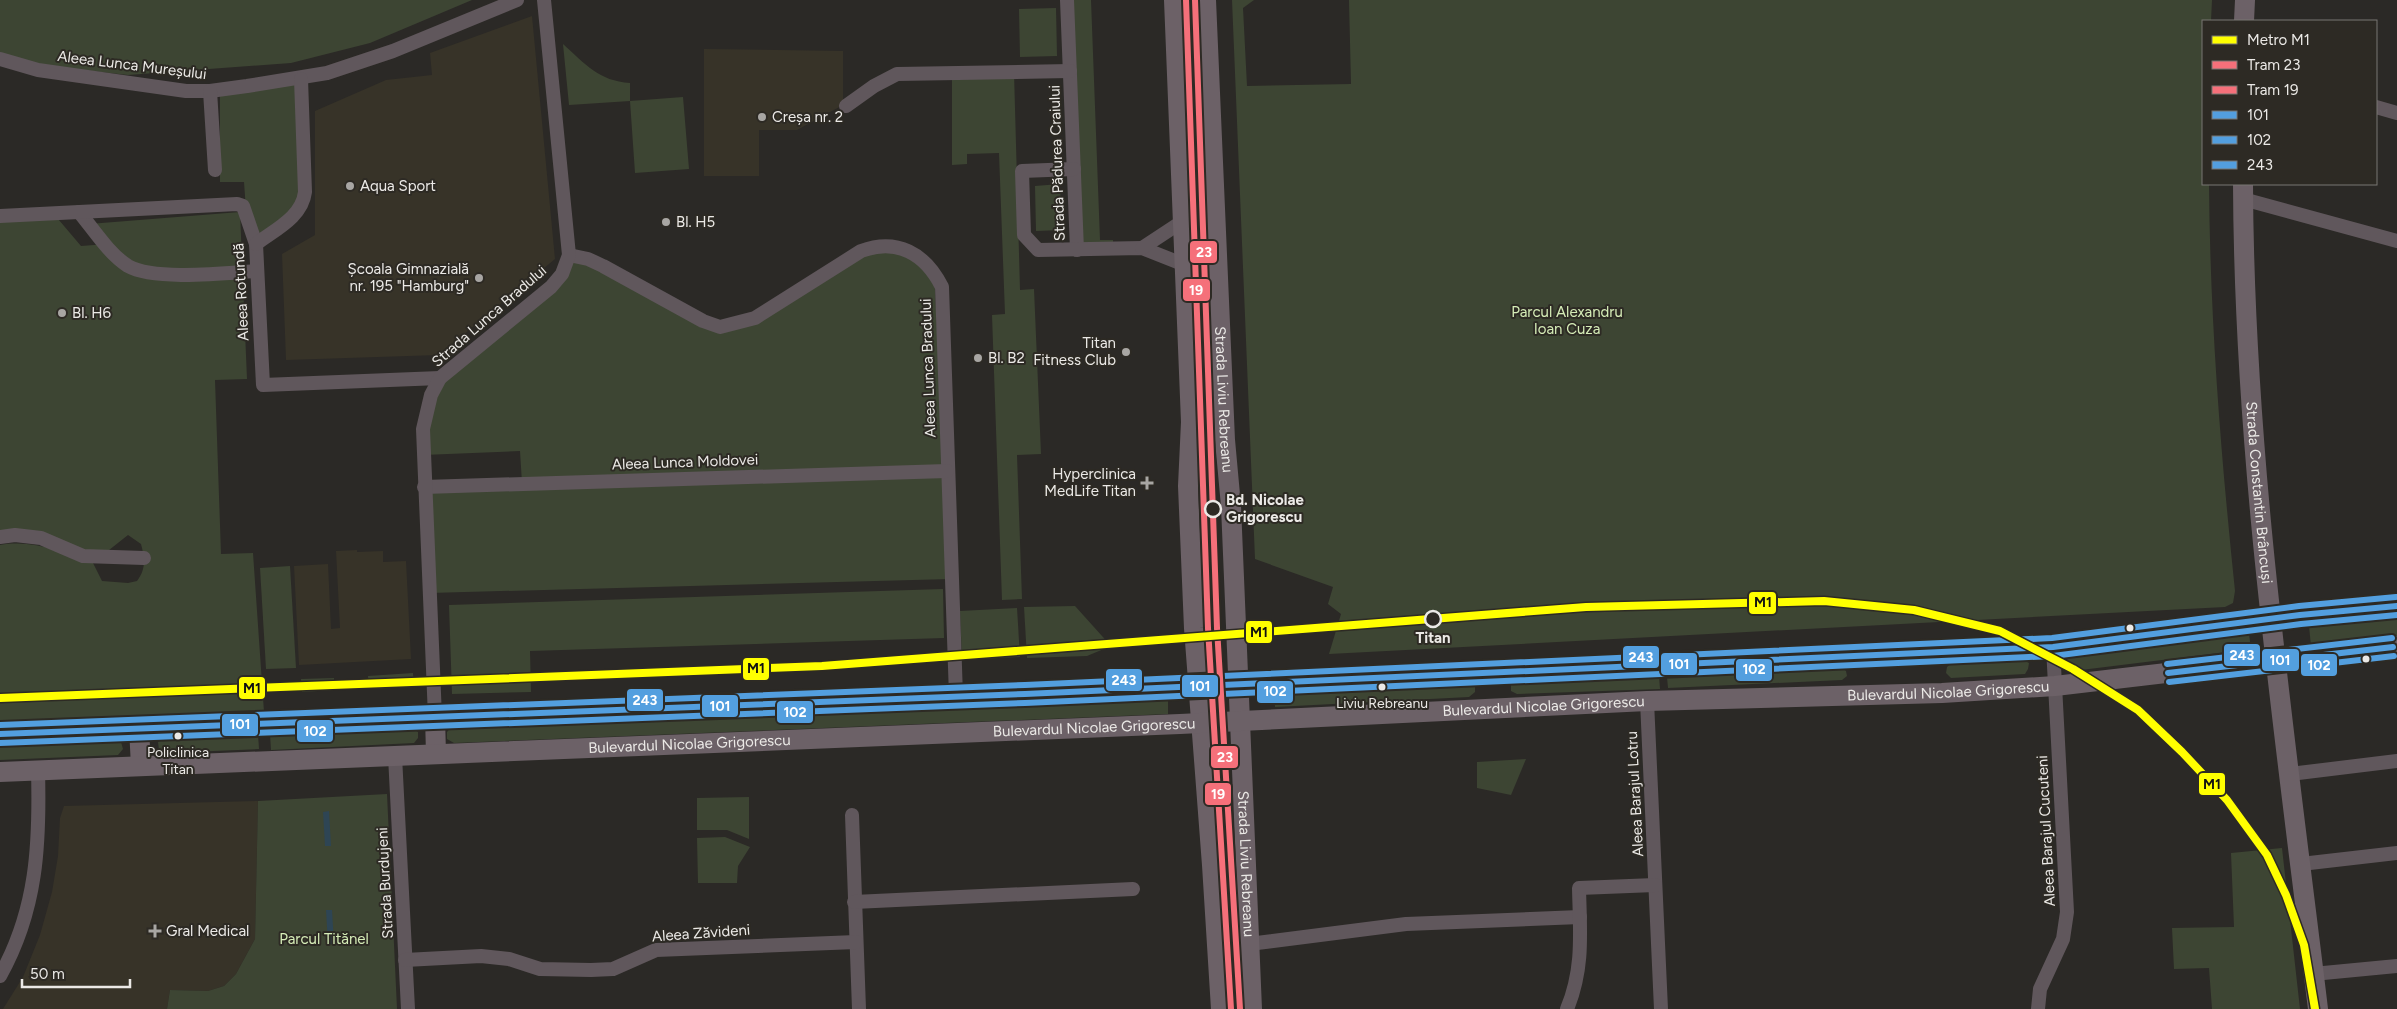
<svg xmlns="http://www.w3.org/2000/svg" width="2397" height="1009" font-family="Figtree,sans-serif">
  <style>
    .built { fill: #373328 }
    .green { fill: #3d4533 }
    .water { fill: #2e4554 }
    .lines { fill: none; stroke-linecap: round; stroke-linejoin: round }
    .street { stroke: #60575c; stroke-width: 14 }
    .secondary { stroke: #6c6167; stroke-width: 20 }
    .bus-1-casing { stroke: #2d2a24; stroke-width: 10 }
    .bus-2-casing { stroke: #2d2a24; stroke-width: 10 }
    .bus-3-casing { stroke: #2d2a24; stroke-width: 10 }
    .bus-1 { stroke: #539fdf; stroke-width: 6 }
    .bus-2 { stroke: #539fdf; stroke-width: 6 }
    .bus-3 { stroke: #539fdf; stroke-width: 6 }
    .tram-1-casing { stroke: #2d2a24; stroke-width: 10 }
    .tram-2-casing { stroke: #2d2a24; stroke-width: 10 }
    .tram-1 { stroke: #f5707a; stroke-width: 6 }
    .tram-2 { stroke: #f5707a; stroke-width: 6 }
    .metro-1-casing { stroke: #2d2a24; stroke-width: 11 }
    .metro-1 { stroke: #ff0; stroke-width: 8 }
    .poi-dot { fill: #a8a6a3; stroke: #2d2a24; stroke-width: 2 }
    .stop-dot { fill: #2d2a24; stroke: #ebe9e6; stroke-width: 2.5 }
    .bus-dot { fill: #ebe9e6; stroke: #2d2a24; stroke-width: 2 }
    .labels { text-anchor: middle; stroke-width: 4; stroke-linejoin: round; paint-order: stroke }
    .bus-label { font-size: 14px; fill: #ebe9e6; stroke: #2d2a24 }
    .street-label { font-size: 15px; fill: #ebe9e6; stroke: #2d2a24 }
    .poi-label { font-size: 15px; fill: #ebe9e6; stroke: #2d2a24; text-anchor: start }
    .park-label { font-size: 15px; fill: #d5ecb7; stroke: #2d2a24 }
    .stop-label { font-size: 15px; font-weight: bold; fill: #ebe9e6; stroke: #2d2a24; text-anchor: start }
    .line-badge { stroke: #2d2a24; stroke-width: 2 }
    .badge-label { font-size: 14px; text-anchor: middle; font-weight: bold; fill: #fff }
    .pale-badge-label { font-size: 14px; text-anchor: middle; font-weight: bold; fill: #111 }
  </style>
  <rect width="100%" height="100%" fill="#2b2926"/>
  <g class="built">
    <path d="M532,16l23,243 -116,96 -153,5 -4,-106 33,-19v-124l71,-31 46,-5 -2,-22z"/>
    <path d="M704,49l139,2v54l-46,25h-38v46h-55z"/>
    <path d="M357,550v2l26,-1v11l23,-1 5,98 -112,6 -5,-99 34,-2 3,65 9,-1 -4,-77z"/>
    <path d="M258,801l-3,138 -19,35 -12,12 -16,5 -38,-1 -3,19h-164l20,-32 17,-42 12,-43 6,-36 2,-38 4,-12z"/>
  </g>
  <g class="green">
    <path d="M0,0h472l-102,43 -79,20 -163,12 -109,-12 -19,-6z"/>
    <path d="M1071,0h20l9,240h13v5h-32z"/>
    <path d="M1232,0h22l-11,8 4,78 104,-2 -2,-84h863l-1,21h-8v163h6c1,136 12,272 26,407l-2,12 -8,4 -896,47 12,-40 -13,-10 5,-17 -78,-28z"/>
    <path d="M1056,8l1,48 -37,1 -1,-48z"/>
    <path d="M563,44c22,20 36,37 67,39v18l53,-4 6,72 -54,4 -5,-72 -61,4z"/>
    <path d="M1014,72l6,218 14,-1 7,165 -24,1 5,144 -20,1 -10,-285 13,-1 -6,-161 -32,1v10l-15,1v-92z"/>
    <path d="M301,79l3,119 -48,46 -10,-34 -2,-28h-24v-92z"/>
    <path d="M1060,184l2,46 -26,1 -1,-45z"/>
    <path d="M240,212l7,167 -32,1 6,174 32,-1 11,159 -264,11v-178c32,-6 63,7 93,18l9,18 26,2 9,-2c9,-12 8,-22 4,-37l-13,-9 -29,23 -49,-17 -50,-3v-322l53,-3 28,33 26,-2 -18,-20z"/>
    <path d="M885,245l49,27 17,307 -522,14 -5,-106 98,-4 -2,-32 -97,4 8,-60 120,-108 18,-32 89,41 72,30z"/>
    <path d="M290,566l6,102 -30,1 -6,-101z"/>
    <path d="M943,589l1,49 -414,13 1,41 -79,2 -3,-89z"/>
    <path d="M1075,606l36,40 -24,10 -60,2 -3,-51z"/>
    <path d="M1017,608l3,49 -58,3 -2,-49z"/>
    <path d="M2397,619v17l-86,10 -2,-20z"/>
    <path d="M2249,634l2,15 -178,22 -7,-4v-6l5,-6z"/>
    <path d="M2023,660l6,3 -1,6 -3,5 -74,4 -5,-5 1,-6 5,-4z"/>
    <path d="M1842,668l4,3 1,5 -5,4 -174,8 -1,-11z"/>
    <path d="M413,673l1,14 -45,2 -1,-13z"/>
    <path d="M1659,676l1,13 -143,5 -6,-3v-7l5,-3z"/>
    <path d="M334,678v12l-32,2 -1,-13z"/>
    <path d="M1468,681l7,4v7l-6,5 -194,10 -1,-17z"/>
    <path d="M1168,698v16l-714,29 -7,-4v-7l6,-7z"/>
    <path d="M411,728l7,4v6l-4,5 -143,7 -1,-16z"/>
    <path d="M258,734l1,15 -93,4 -7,-3 -1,-8 7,-4z"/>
    <path d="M117,739l4,3 2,7 -5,6 -118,5v-16z"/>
    <path d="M1526,759l-15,36 -34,-7v-26z"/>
    <path d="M387,794l10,215h-230l3,-19 38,1 16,-5 12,-12 19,-35 3,-138z"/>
    <path d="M749,797v42l-22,-9h-30v-32z"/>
    <path d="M725,837l25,10 -12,19 -1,17h-39l-1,-45z"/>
    <path d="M2282,848l18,161h-88l-3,-41 -35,1 -2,-41 62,-1 -3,-74z"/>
  </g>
  <g class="water">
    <path d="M329,811l2,35h-6l-2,-34z"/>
    <path d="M326,910h6l2,34h-6z"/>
  </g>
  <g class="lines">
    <g class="street">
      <path d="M1067,0l10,250"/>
      <path d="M0,59l38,11 148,21h24l37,-5 80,-13 66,-22 124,-51"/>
      <path d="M210,91l5,79"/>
      <path d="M846,106l28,-20 23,-12 173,-3"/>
      <path d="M2376,107l21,6"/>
      <path d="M1074,169l-52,2 2,64 14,15 104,-2 43,17"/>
      <path d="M2243,199l154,42"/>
      <path d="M79,212c15,18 30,42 49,54 26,15 98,7 129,5"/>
      <path d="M0,216l237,-12 6,2 13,38 7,141 177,-7"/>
      <path d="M256,244c20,-15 46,-27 49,-52l-4,-113"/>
      <path d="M1142,248l41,-27"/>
      <path d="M569,255l19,4 15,7 100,55 17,6 35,-9 106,-67c36,-13 64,2 81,36l14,409"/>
      <path d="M424,487l523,-16"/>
      <path d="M0,537l15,-2 26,3 42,18 61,2"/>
      <path d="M1647,701l14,308"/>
      <path d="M435,717l-12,-288 8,-34 9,-17 111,-91 11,-13 7,-19 -25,-255"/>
      <path d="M395,756l13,253"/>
      <path d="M2290,774l107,-13"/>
      <path d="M852,815l7,194"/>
      <path d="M2301,864l96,-11"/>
      <path d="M854,902l279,-13"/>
      <path d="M1249,944l157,-20 174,-7"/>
      <path d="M405,960l76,-4 28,3 31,10 51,1 22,-1 43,-19 200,-8"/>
      <path d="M2313,974l84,-8"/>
      <path d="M0,976c37,-66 40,-132 38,-206"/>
      <path d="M1567,1009c17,-41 13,-77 12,-121l76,-3"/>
      <path d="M2038,1009l2,-20 23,-50 4,-27 -14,-265"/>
    </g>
    <g class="secondary">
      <path d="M1174,0l17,422 -3,64 6,142 18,237 9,144"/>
      <path id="s1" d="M1206,0l19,440 6,66 21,503"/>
      <path d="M2244,21l1,-21"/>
      <path id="s2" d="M2243,184c1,276 42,551 75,825"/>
      <path d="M435,717l1,37"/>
      <path d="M139,728l2,38"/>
      <path d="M0,734l1025,-40 446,-22 582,-25 247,-32 97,-9"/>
      <path id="s3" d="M0,772l1180,-48 467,-23 295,-8 113,-7 342,-40"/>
    </g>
    <g class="bus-1-casing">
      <g id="bus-1">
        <path d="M2168,673l225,-26"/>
        <path d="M0,734l1025,-40 1028,-47 247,-32 97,-9"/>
      </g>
    </g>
    <g class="bus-2-casing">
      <g id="bus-2">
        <path d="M2169,682l225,-26"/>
        <path d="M0,743l1025,-40 1028,-47 248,-32 96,-9"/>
      </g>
    </g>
    <g class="bus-3-casing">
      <g id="bus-3">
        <path d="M2167,664l225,-26"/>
        <path d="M0,725l1025,-40 1027,-47 247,-32 97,-9"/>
      </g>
    </g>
    <use href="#bus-1" class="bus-1"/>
    <use href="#bus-2" class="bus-2"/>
    <use href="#bus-3" class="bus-3"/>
    <g class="tram-1-casing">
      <path id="tram-1" d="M1195,0l22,628 23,381"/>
    </g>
    <g class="tram-2-casing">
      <path id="tram-2" d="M1186,0l22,628 23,381"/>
    </g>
    <use href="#tram-1" class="tram-1"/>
    <use href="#tram-2" class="tram-2"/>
    <g class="metro-1-casing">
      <path id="metro-1" d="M0,698l822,-32 764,-59 238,-6 90,9 86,21 73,38 65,41 44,42 45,48 40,55 19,40 18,50 11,64"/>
    </g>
    <use href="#metro-1" class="metro-1"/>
  </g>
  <g class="poi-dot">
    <circle cx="762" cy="117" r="5"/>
    <circle cx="350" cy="186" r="5"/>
    <circle cx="666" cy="222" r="5"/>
    <circle cx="479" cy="278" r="5"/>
    <circle cx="62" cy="313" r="5"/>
    <circle cx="1126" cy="352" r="5"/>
    <circle cx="978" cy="358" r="5"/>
    <path d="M1144.5 475.5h5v5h5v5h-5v5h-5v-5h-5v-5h5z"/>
    <path d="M152.5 923.5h5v5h5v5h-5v5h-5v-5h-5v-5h5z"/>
  </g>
  <g class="stop-dot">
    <circle cx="1213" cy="509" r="8"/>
    <circle cx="1433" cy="619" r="8"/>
  </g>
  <g class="bus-dot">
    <circle cx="2130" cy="628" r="4.5"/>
    <circle cx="2366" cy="659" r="4.5"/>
    <circle cx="1382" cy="687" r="4.5"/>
    <circle cx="178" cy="736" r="4.5"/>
  </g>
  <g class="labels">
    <g class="bus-label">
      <text x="1382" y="708">Liviu Rebreanu</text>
      <text x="178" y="757">Policlinica<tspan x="178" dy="17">Titan</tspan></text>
    </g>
    <g class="street-label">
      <text transform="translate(132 65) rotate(7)" y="5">Aleea Lunca Mureșului</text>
      <text transform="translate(1057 163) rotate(-92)" y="5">Strada Pădurea Craiului</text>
      <text transform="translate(241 292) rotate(-93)" y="5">Aleea Rotundă</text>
      <text transform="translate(489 316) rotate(-41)" y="5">Strada Lunca Bradului</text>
      <text transform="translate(928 368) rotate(-92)" y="5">Aleea Lunca Bradului</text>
      <text dy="5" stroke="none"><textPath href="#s1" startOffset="400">Strada Liviu Rebreanu</textPath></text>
      <text transform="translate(685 462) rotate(-2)" y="5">Aleea Lunca Moldovei</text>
      <text dy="5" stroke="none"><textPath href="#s2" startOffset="309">Strada Constantin Brâncuși</textPath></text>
      <text dy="5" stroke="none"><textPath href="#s3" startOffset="1950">Bulevardul Nicolae Grigorescu</textPath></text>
      <text dy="5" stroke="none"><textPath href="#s3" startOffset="1545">Bulevardul Nicolae Grigorescu</textPath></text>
      <text dy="5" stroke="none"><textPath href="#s3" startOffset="1095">Bulevardul Nicolae Grigorescu</textPath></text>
      <text dy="5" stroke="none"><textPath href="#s3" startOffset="690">Bulevardul Nicolae Grigorescu</textPath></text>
      <text transform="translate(1635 794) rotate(-93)" y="5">Aleea Barajul Lotru</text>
      <text transform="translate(2046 831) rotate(-93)" y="5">Aleea Barajul Cucuteni</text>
      <text dy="5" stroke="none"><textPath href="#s1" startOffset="865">Strada Liviu Rebreanu</textPath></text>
      <text transform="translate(385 883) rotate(-93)" y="5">Strada Burdujeni</text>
      <text transform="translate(701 933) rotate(-4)" y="5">Aleea Zăvideni</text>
    </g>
    <g class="poi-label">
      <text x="772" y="122">Creșa nr. 2</text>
      <text x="360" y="191">Aqua Sport</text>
      <text x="676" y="227">Bl. H5</text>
      <text x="469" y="274" text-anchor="end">Școala Gimnazială<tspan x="469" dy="17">nr. 195 "Hamburg"</tspan></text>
      <text x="72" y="318">Bl. H6</text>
      <text x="1116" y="348" text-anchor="end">Titan<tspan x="1116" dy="17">Fitness Club</tspan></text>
      <text x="988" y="363">Bl. B2</text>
      <text x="1136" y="479" text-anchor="end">Hyperclinica<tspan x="1136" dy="17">MedLife Titan</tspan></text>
      <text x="166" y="936">Gral Medical</text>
    </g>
    <g class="park-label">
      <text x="1567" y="317">Parcul Alexandru<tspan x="1567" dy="17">Ioan Cuza</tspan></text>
      <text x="324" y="944">Parcul Titănel</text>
    </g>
    <g class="stop-label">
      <text x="1226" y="505">Bd. Nicolae<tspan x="1226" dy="17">Grigorescu</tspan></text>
      <text x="1433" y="643" text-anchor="middle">Titan</text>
    </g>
  </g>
  <g class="line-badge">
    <rect x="1189" y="240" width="29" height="24" rx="5" fill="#f5707a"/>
    <rect x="1182" y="278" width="29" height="24" rx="5" fill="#f5707a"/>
    <rect x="1748" y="591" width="29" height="24" rx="5" fill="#ff0"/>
    <rect x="1245" y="620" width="28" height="24" rx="5" fill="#ff0"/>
    <rect x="2223" y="643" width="38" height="24" rx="5" fill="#539fdf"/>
    <rect x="1622" y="645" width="38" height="24" rx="5" fill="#539fdf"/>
    <rect x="2261" y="648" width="39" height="24" rx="5" fill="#539fdf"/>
    <rect x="1660" y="652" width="38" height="24" rx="5" fill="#539fdf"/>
    <rect x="2300" y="653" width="38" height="24" rx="5" fill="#539fdf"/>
    <rect x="742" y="657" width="28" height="24" rx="5" fill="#ff0"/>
    <rect x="1735" y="658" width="38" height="24" rx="5" fill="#539fdf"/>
    <rect x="1105" y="668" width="38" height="24" rx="5" fill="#539fdf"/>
    <rect x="1181" y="674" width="38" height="24" rx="5" fill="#539fdf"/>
    <rect x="238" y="676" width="28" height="24" rx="5" fill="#ff0"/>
    <rect x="1256" y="680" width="38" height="24" rx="5" fill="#539fdf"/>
    <rect x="626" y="688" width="38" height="24" rx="5" fill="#539fdf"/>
    <rect x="701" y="694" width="38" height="24" rx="5" fill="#539fdf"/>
    <rect x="776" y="700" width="38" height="24" rx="5" fill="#539fdf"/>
    <rect x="221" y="713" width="38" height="24" rx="5" fill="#539fdf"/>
    <rect x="296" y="719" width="38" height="24" rx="5" fill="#539fdf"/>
    <rect x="1210" y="745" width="29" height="24" rx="5" fill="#f5707a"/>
    <rect x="2198" y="772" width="28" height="24" rx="5" fill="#ff0"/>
    <rect x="1204" y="782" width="28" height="24" rx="5" fill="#f5707a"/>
  </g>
  <g class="badge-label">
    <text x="1204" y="257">23</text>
    <text x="1196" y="295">19</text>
    <text x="2242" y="660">243</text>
    <text x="1641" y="662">243</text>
    <text x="2280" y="665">101</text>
    <text x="1679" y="669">101</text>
    <text x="2319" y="670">102</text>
    <text x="1754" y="674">102</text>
    <text x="1124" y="685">243</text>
    <text x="1200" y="691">101</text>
    <text x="1275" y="696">102</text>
    <text x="645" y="705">243</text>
    <text x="720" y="711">101</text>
    <text x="795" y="717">102</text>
    <text x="240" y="729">101</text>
    <text x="315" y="736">102</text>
    <text x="1225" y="762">23</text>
    <text x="1218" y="799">19</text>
  </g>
  <g class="pale-badge-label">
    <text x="1763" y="607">M1</text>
    <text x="1259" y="637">M1</text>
    <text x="756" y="673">M1</text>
    <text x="252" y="693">M1</text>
    <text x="2212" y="789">M1</text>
  </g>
  <rect x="2202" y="20" width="175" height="165" fill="#2d2a24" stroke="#797672"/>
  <rect x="2212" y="36" width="25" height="8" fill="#ffff00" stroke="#797672"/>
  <text x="2247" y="45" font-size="15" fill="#ebe9e6">Metro M1</text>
  <rect x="2212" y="61" width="25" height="8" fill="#f5707a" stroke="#797672"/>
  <text x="2247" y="70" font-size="15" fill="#ebe9e6">Tram 23</text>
  <rect x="2212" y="86" width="25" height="8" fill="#f5707a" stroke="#797672"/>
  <text x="2247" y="95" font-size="15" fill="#ebe9e6">Tram 19</text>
  <rect x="2212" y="111" width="25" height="8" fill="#539fdf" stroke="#797672"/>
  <text x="2247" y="120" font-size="15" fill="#ebe9e6">101</text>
  <rect x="2212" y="136" width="25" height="8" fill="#539fdf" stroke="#797672"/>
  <text x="2247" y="145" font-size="15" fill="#ebe9e6">102</text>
  <rect x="2212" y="161" width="25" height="8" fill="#539fdf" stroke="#797672"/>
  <text x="2247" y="170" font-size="15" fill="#ebe9e6">243</text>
  <path d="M22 979v8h108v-8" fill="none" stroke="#ebe9e6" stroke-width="2.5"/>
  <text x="30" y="979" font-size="15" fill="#ebe9e6" stroke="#2d2a24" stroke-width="4" paint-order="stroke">50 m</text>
</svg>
